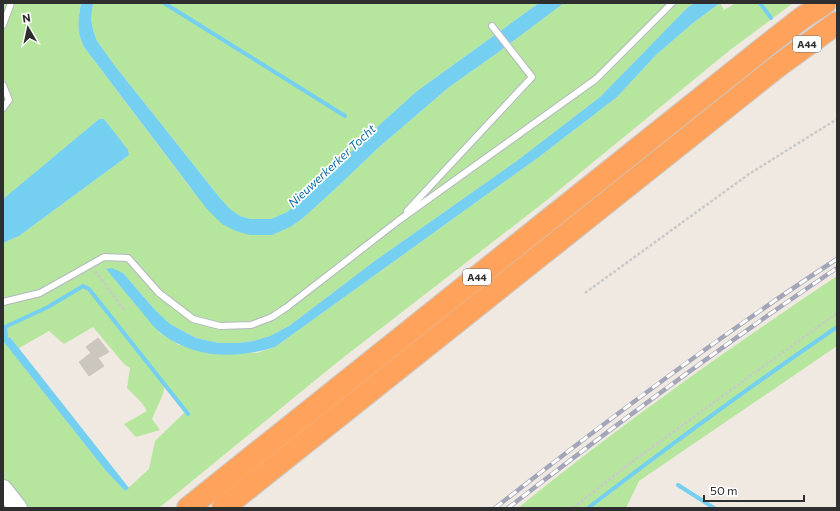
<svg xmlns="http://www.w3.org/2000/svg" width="840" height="511" font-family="Commissioner,sans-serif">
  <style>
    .green { fill: #b6e59e }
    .water { fill: #75cff0 }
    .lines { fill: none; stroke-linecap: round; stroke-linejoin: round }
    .stream { stroke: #75cff0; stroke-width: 4 }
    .building { fill: #cbc7bf; stroke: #cbc5ba }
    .lane-casing { stroke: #b4b7c1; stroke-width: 8 }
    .secondary-casing { stroke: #b4b7c1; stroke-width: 20 }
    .highway-casing { stroke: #c9c9c9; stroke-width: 24 }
    .path { stroke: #c9c9c9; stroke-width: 2.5; stroke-dasharray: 3 2; stroke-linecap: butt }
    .lane { stroke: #fff; stroke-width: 6 }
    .secondary { stroke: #fff; stroke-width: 18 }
    .highway { stroke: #ffa35c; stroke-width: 22 }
    .rail-casing { stroke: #a3a6b8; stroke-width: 4.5 }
    .rail { stroke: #fff; stroke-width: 3; stroke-dasharray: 9; stroke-linecap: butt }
    .labels { text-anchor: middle; stroke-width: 3.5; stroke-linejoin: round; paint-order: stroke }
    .shield { fill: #fff; stroke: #6d6d6d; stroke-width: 1 }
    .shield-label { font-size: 10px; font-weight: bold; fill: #2e2e2e }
    .water-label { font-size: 12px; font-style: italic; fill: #0d6fa3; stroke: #fff }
  </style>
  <rect width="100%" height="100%" fill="#efe9e1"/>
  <g class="green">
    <path d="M3,3h78c-3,19 -5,26 3,44l105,139 33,38 70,2 11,-8 30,-27 45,-43 70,-60 52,-37 64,-48h131l-7,4 -88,90 -82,63 -142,100 -87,66 -19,10 -17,5 -15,2h-19l-23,-5 -26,-14 -14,-13 -33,-38 -17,-4 54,64 19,12 78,8 18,-6 264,-190 78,-60 39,-42 37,-32 27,-20 4,7 12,-7h57l-63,47 -183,150 -207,160 -181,148h-132l-24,-30v-137l103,130 19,20 24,-22 6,-28 31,-30 -21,-27 -2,10 -11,25 8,11 -24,7 -12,-13 23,-13 -5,-8 -15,-15 3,-20 -6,-4 -31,-37 -29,17 -15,-13 -30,17 -9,-11 -7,3v-97l16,-7 110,-81 -25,-36h-5l-96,80z"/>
    <path d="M93,3h446l-122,88 -50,45 -45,45 -35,31 -16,7h-20l-11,-3 -10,-7 -10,-11 -105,-132 -18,-25 -4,-11 -2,-11z"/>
    <path d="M837,276v70l-198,135 -13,27h-108c102,-83 210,-159 319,-232z"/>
  </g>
  <g class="water">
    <path d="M81,3h12l-2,16 2,11 4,11 18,25 105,132 10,11 10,7 11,3h20l16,-7 35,-31 45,-45 50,-45 122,-88h25l-64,48 -52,37 -70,60 -45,43 -30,27 -11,8 -20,9h-22l-14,-4 -14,-7 -16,-16 -122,-161c-8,-18 -6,-25 -3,-44z"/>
    <path d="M695,3h25l-27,20 -37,32 -39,42 -78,60 -264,190c-39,12 -79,12 -113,-13 -7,-5 -12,-12 -17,-18 -13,-16 -26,-31 -39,-47l6,-1 11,5 33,38 14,13 26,14 23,5h19l15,-2 17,-5 19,-10 87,-66 142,-100 82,-63 88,-90z"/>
    <path d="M99,119h5l24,31 1,5 -110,81 -16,7v-44z"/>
    <path d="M10,337l119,151 -4,3 -19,-20 -103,-130v-1z"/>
  </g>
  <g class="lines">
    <g class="stream">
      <path d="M164,3l181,113"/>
      <path d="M760,3l11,15"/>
      <path d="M8,342l-2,-3 -1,-12 43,-20 35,-21 6,3 99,125"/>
      <path d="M678,485l36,23"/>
      <path d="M588,508c82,-63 164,-123 249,-181"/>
    </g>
  </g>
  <path class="building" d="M98,338l11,14 -11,6 6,8 -15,10 -10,-14 12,-9 -5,-6z"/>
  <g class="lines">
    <g class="lane-casing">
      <g id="lane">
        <path d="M3,25l8,-22"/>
        <path d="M3,85l6,15 -6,8"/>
        <path d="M407,211l125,-134 -40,-51"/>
        <path d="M3,302l37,-9 64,-36 24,1 31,35 34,26 27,7 31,-1 21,-8 15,-10 111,-86 198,-142 76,-76"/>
      </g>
    </g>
    <g class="secondary-casing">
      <path id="secondary" d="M3,489l15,19"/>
    </g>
    <g class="highway-casing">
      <g id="highway">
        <path d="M188,508l578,-462 36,-28 23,-15"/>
        <path d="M223,508l555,-442 59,-43"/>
      </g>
    </g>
    <g class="path">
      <path d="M95,271l30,40"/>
      <path d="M585,293l164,-119 88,-55"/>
      <path d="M573,508l56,-44 208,-151"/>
    </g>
    <use href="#lane" class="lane"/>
    <use href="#secondary" class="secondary"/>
    <use href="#highway" class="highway"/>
    <g class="rail-casing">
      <g id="rail">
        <path d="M495,508c111,-87 224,-172 342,-249"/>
        <path d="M508,508c107,-83 216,-164 329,-240"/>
      </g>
    </g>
    <use href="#rail" class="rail"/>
  </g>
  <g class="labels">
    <g class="shield">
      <rect x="793" y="36" width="28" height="16" rx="3"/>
      <rect x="463" y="269" width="28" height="16" rx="3"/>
    </g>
    <g class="shield-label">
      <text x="807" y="48">A44</text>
      <text x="477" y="281">A44</text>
    </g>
    <g class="water-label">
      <text transform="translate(332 166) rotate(-43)" y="4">Nieuwerkerker Tocht</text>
    </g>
  </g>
  <rect width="840" height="511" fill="none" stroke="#2e2e2e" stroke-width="8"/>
  <g transform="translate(28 28) rotate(351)" stroke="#ffffff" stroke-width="3" paint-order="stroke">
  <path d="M0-3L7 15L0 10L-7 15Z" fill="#2e2e2e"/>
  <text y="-6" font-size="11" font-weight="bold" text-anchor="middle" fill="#2e2e2e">N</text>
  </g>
  <path d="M704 495v6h100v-6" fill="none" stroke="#2e2e2e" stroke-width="2"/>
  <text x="710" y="495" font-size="12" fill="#2e2e2e" stroke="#ffffff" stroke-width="3" paint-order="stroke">50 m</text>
</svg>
